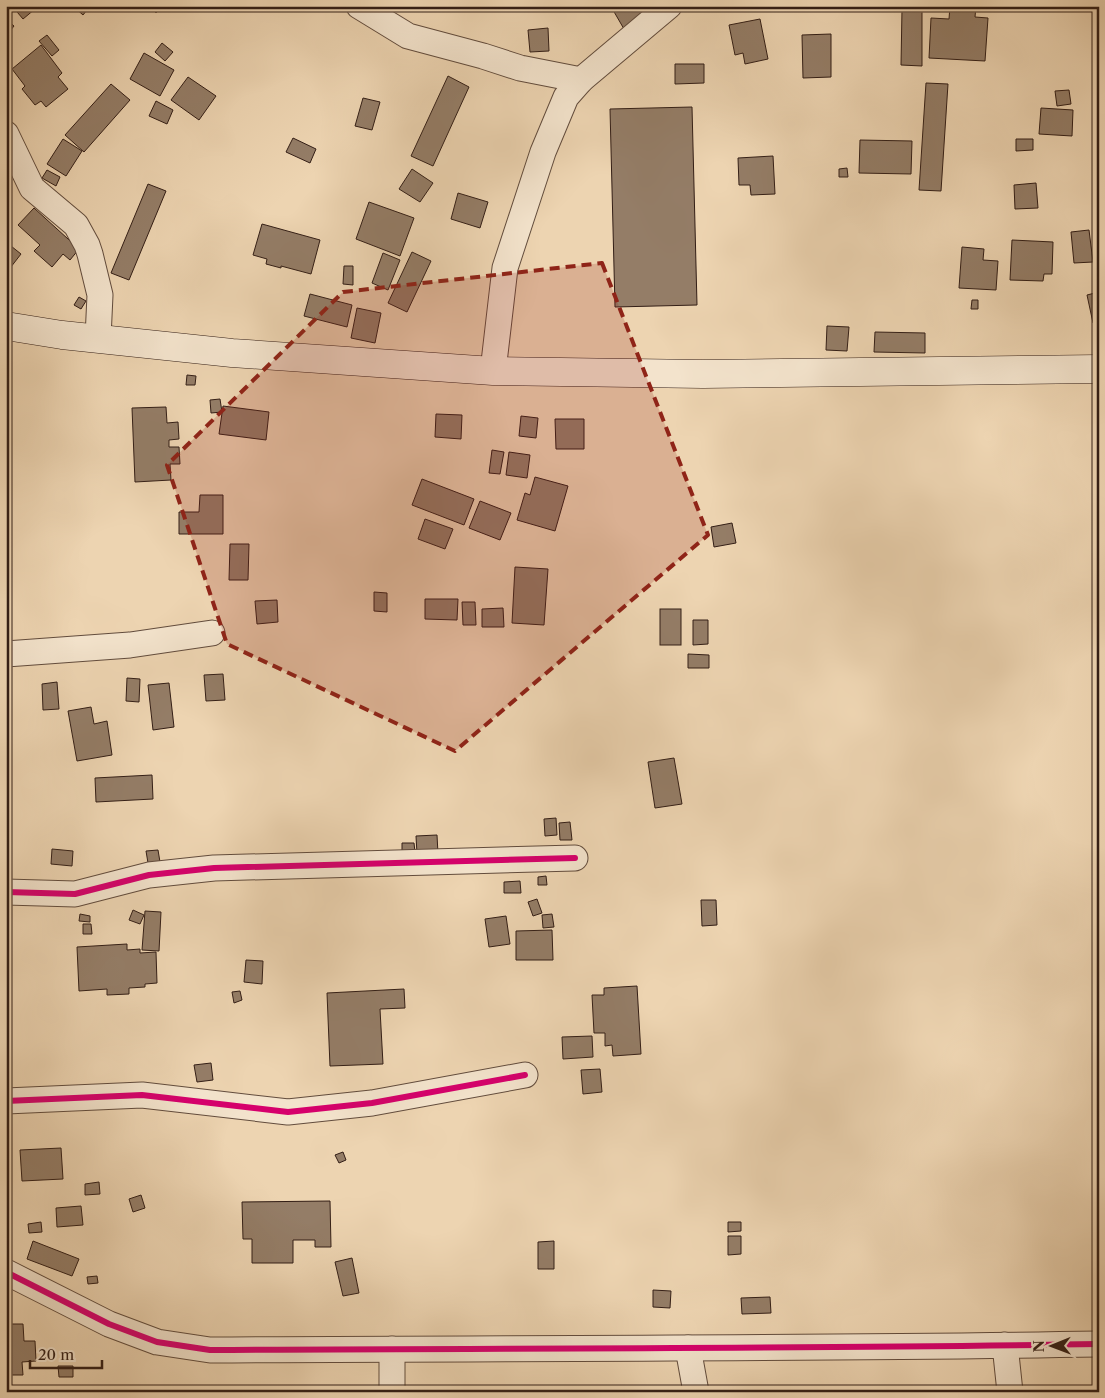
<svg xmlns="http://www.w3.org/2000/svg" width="1105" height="1398" font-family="'Libre Caslon Text',serif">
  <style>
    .building { fill: #947d67; stroke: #331e16 }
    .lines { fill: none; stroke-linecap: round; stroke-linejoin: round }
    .minor-casing { stroke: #624c3d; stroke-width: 27 }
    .secondary-casing { stroke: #331e16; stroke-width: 29 }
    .minor { stroke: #f3e3cc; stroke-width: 25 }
    .secondary { stroke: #f3e3cc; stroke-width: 28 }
    .cycleway-casing { stroke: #f3e3cc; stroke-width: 9 }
    .cycleway { stroke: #d6006c; stroke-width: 6 }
    .marked { fill: #8f2418; fill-opacity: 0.2; stroke: #8f2418; stroke-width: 4; stroke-dasharray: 10 6; stroke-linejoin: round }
  </style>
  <rect width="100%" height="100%" fill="#edd4b1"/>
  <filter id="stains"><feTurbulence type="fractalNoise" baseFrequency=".004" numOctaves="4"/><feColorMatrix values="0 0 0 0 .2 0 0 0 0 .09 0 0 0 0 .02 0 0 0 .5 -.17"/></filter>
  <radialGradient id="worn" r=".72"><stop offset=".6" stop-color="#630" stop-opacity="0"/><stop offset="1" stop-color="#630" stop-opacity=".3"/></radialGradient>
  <g class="building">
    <path d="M12,6h21l2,3 -12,10z"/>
    <path d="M73,6h17l-7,9z"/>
    <path d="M150,6h12l-6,7z"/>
    <path d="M620,6h28l3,6 -27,17 -11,-19z"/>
    <path d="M950,6h26l-1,11 13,1 -3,43 -56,-3 2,-40 18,1z"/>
    <path d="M902,9h20v57l-21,-1z"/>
    <path d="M6,19l8,7 -8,10z"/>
    <path d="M760,19l8,40 -23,5 -2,-11 -8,2 -6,-30z"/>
    <path d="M548,28l1,23 -19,1 -2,-22z"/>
    <path d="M831,34v43l-28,1 -1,-43z"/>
    <path d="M47,35l12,15 -7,6 -13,-15z"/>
    <path d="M162,43l11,9 -8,9 -10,-9z"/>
    <path d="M41,45l21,28 -4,4 10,12 -22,18 -5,-6 -6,4 -13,-16 3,-3 -13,-17z"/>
    <path d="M144,53l30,17 -14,26 -30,-17z"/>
    <path d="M675,64h29v19l-29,1z"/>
    <path d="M448,76l21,11 -36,79 -22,-10z"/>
    <path d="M188,77l28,19 -17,24 -28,-20z"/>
    <path d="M926,83l22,1 -7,107 -22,-1z"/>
    <path d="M111,84l19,16 -46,52 -19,-17z"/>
    <path d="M1069,90l2,14 -14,2 -2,-15z"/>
    <path d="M363,98l17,4 -8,28 -17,-4z"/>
    <path d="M156,101l17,9 -6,14 -18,-8z"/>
    <path d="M692,107l5,198 -82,2 -5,-198z"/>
    <path d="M1041,108l32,2 -1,26 -33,-2z"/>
    <path d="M293,138l23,11 -6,14 -24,-11z"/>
    <path d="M63,139l19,12 -16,25 -19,-12z"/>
    <path d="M1016,139h17v11l-17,1z"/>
    <path d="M860,140l52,1 -1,33 -52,-1z"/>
    <path d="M773,156l2,38 -24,1 -1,-10h-11l-1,-27z"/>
    <path d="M847,168l1,9h-9v-8z"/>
    <path d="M412,169l21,14 -13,19 -21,-13z"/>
    <path d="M47,170l13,7 -4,9 -14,-8z"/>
    <path d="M1036,183l2,25 -23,1 -1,-24z"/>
    <path d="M148,184l18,7 -37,89 -18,-7z"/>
    <path d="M458,193l30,9 -8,26 -29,-9z"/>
    <path d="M369,202l45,16 -14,38 -44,-17z"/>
    <path d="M34,208l45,41 -9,11 -7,-6 -11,13 -18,-16 6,-6 -22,-20z"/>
    <path d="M262,224l58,16 -9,34 -30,-8v2l-15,-4 1,-5 -14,-4z"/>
    <path d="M1089,230l4,32 -19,1 -3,-31z"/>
    <path d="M1012,240l41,2 -1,32h-8l-1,7 -33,-1z"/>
    <path d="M6,242l15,12 -14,18h-1z"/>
    <path d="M962,247l22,2 -1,11 15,1 -2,29 -37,-2z"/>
    <path d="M412,252l19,9 -24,51 -19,-9z"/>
    <path d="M383,253l17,7 -12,30 -16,-7z"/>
    <path d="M344,266h9v19l-10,-1z"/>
    <path d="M1099,292v30l-6,1 -6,-28z"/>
    <path d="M310,294l42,11 -5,22 -43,-11z"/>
    <path d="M79,297l7,4 -5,8 -7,-4z"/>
    <path d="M972,300h6v9h-7z"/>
    <path d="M357,308l24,5 -6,30 -24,-5z"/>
    <path d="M827,326l22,1 -2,24 -21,-1z"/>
    <path d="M875,332l50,1v20l-51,-1z"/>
    <path d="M187,375l9,1 -1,9h-9z"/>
    <path d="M220,399l2,13 -11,1 -1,-13z"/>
    <path d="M223,406l46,6 -3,28 -47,-6z"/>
    <path d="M166,407l1,16 11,-1 1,17 -10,1v7h10l1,17h-10l1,16 -36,2 -3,-74z"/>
    <path d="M436,414l26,1 -1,24 -26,-2z"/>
    <path d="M521,416l17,2 -2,20 -17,-2z"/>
    <path d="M555,419h29v30h-28z"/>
    <path d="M492,450l12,2 -4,22 -11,-1z"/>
    <path d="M509,452l21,3 -3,23 -21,-3z"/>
    <path d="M6,462h3l1,25h-4z"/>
    <path d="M535,477l33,9 -13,45 -38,-11 8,-27 5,2z"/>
    <path d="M422,479l52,20 -10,26 -52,-20z"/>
    <path d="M200,495h23v39h-44v-22h20z"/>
    <path d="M480,501l31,12 -11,27 -31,-12z"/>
    <path d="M425,519l28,10 -8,20 -27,-10z"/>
    <path d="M732,523l4,20 -22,4 -3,-20z"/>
    <path d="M230,544h19l-1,36h-19z"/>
    <path d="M515,567l33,2 -4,56 -32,-2z"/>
    <path d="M374,592l13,1v19l-13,-1z"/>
    <path d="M425,599h33l-1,21 -32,-1z"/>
    <path d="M277,600l1,22 -21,2 -2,-23z"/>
    <path d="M462,602h13l1,23h-13z"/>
    <path d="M503,608l1,19h-22v-18z"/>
    <rect x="660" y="609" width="21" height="36"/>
    <path d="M693,620h15v24l-15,1z"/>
    <path d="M688,654l21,1v13h-21z"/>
    <path d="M223,674l2,26 -19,1 -2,-26z"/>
    <path d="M127,678l13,1 -1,23 -13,-1z"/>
    <path d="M57,682l2,27 -16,1 -1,-26z"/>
    <path d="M169,683l5,44 -21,3 -5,-45z"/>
    <path d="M91,707l3,17 13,-3 5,34 -35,6 -9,-50z"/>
    <path d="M674,758l8,46 -27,4 -7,-46z"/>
    <path d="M152,775l1,24 -57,3 -1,-24z"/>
    <path d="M556,818l1,17 -12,1 -1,-17z"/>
    <path d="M570,822l2,18h-12l-1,-17z"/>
    <path d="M437,835l1,19h-21l-1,-18z"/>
    <path d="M402,843h12l1,9h-13z"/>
    <path d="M52,849l21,2 -1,15 -21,-2z"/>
    <path d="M158,850l2,12 -12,1 -2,-12z"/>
    <path d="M546,876l1,9h-9v-8z"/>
    <path d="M520,881l1,12h-17v-11z"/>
    <path d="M537,899l5,14 -9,3 -5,-14z"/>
    <path d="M701,900h15l1,25 -15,1z"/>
    <path d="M133,910l11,5 -4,9 -11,-4z"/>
    <path d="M145,911l16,1 -2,39 -17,-1z"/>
    <path d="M80,914l10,2v6l-11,-1z"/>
    <path d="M552,914l2,13 -11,1 -1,-13z"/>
    <path d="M506,916l4,28 -21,3 -4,-28z"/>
    <path d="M83,924h8l1,10h-9z"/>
    <path d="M552,930l1,30h-37v-29z"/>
    <path d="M127,944v6l13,-1v4l16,-1 1,31 -12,1v3l-16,1v6l-22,1v-6l-28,2 -2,-44z"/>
    <path d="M246,960l17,1 -1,23 -18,-2z"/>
    <path d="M637,986l4,68 -28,2 -1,-11 -7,1v-13h-11l-2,-38h12v-7z"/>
    <path d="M404,989l1,19 -25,1 3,55 -53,2 -3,-73z"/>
    <path d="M240,991l2,9 -8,3 -2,-11z"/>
    <path d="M592,1036l1,21 -30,2 -1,-22z"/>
    <path d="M211,1063l2,17 -16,2 -3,-17z"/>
    <path d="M600,1069l2,23 -19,2 -2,-24z"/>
    <path d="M61,1148l2,31 -41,2 -2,-31z"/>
    <path d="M343,1152l3,8 -7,3 -4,-8z"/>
    <path d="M99,1182l1,12 -15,1v-11z"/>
    <path d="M141,1195l4,13 -12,4 -4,-13z"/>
    <path d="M330,1201l1,46h-16v-7h-22v23h-41v-24h-9l-1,-37z"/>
    <path d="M81,1206l2,19 -26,2 -1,-19z"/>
    <path d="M41,1222l1,10 -13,1 -1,-9z"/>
    <path d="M728,1222h13v9l-13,1z"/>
    <path d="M728,1236h13v18l-13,1z"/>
    <path d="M33,1241l46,18 -7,17 -45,-17z"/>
    <path d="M554,1241v28h-16v-27z"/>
    <path d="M352,1258l7,35 -16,3 -8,-34z"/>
    <path d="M97,1276l1,7 -10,1 -1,-7z"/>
    <path d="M653,1290l18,1 -1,17 -17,-1z"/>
    <path d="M770,1297l1,16 -29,1 -1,-16z"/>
    <path d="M6,1324h17l1,17h11l1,20 -14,1 1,13h-17z"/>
    <path d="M58,1366h15v11h-14z"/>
    <rect x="545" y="1387" width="28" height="5"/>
  </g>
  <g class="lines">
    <g class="minor-casing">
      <g id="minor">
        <path d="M359,6l49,30 75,20 37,12 61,12"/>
        <path d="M6,134l26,54 44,37 11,20 3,9 10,41 -2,43"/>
        <path d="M493,371l12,-103 38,-116 23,-55 15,-17 88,-74"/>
        <path d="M6,654l124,-9 82,-12"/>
        <path d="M6,892l69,2 74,-19 65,-7 361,-10"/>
        <path d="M6,1101l136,-6 146,17 84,-9 153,-28"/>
        <path d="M6,1272l103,52 48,18 53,8c296,-2 593,-1 889,-6"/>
        <path d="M1005,1345l5,47"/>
        <path d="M688,1348l8,44"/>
        <path d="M392,1392v-43"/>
      </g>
    </g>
    <g class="secondary-casing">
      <path id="secondary" d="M6,326l56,9 170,18 261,18 210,3 396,-5"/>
    </g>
    <use href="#minor" class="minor"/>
    <use href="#secondary" class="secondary"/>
    <g class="cycleway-casing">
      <g id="cycleway">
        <path d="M6,892l69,2 74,-19 65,-7 361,-10"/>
        <path d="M6,1101l136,-6 146,17 84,-9 153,-28"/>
        <path d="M6,1272l103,52 48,18 53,8c296,-2 593,-1 889,-6"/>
      </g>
    </g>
    <use href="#cycleway" class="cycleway"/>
  </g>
  <path class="marked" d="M602,263l106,272 -253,216 -228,-107 -60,-179 176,-173z"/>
  <rect width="1105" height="1398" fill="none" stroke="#edd4b1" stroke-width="25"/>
  <rect x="8" y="8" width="1090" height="1383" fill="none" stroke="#331e16" stroke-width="2.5"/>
  <rect x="12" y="12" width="1080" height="1373" fill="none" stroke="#331e16"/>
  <g transform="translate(1052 1346) rotate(269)" stroke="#f3e3cc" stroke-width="4" paint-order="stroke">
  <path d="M0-4L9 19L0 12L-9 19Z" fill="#331e16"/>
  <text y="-8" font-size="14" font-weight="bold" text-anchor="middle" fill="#331e16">N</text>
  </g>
  <path d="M30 1360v8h72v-8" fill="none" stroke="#331e16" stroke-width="2.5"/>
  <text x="38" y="1360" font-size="15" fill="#331e16" stroke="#f3e3cc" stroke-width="4" paint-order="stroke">20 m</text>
  <rect width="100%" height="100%" filter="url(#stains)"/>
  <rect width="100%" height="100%" fill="url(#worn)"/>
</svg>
